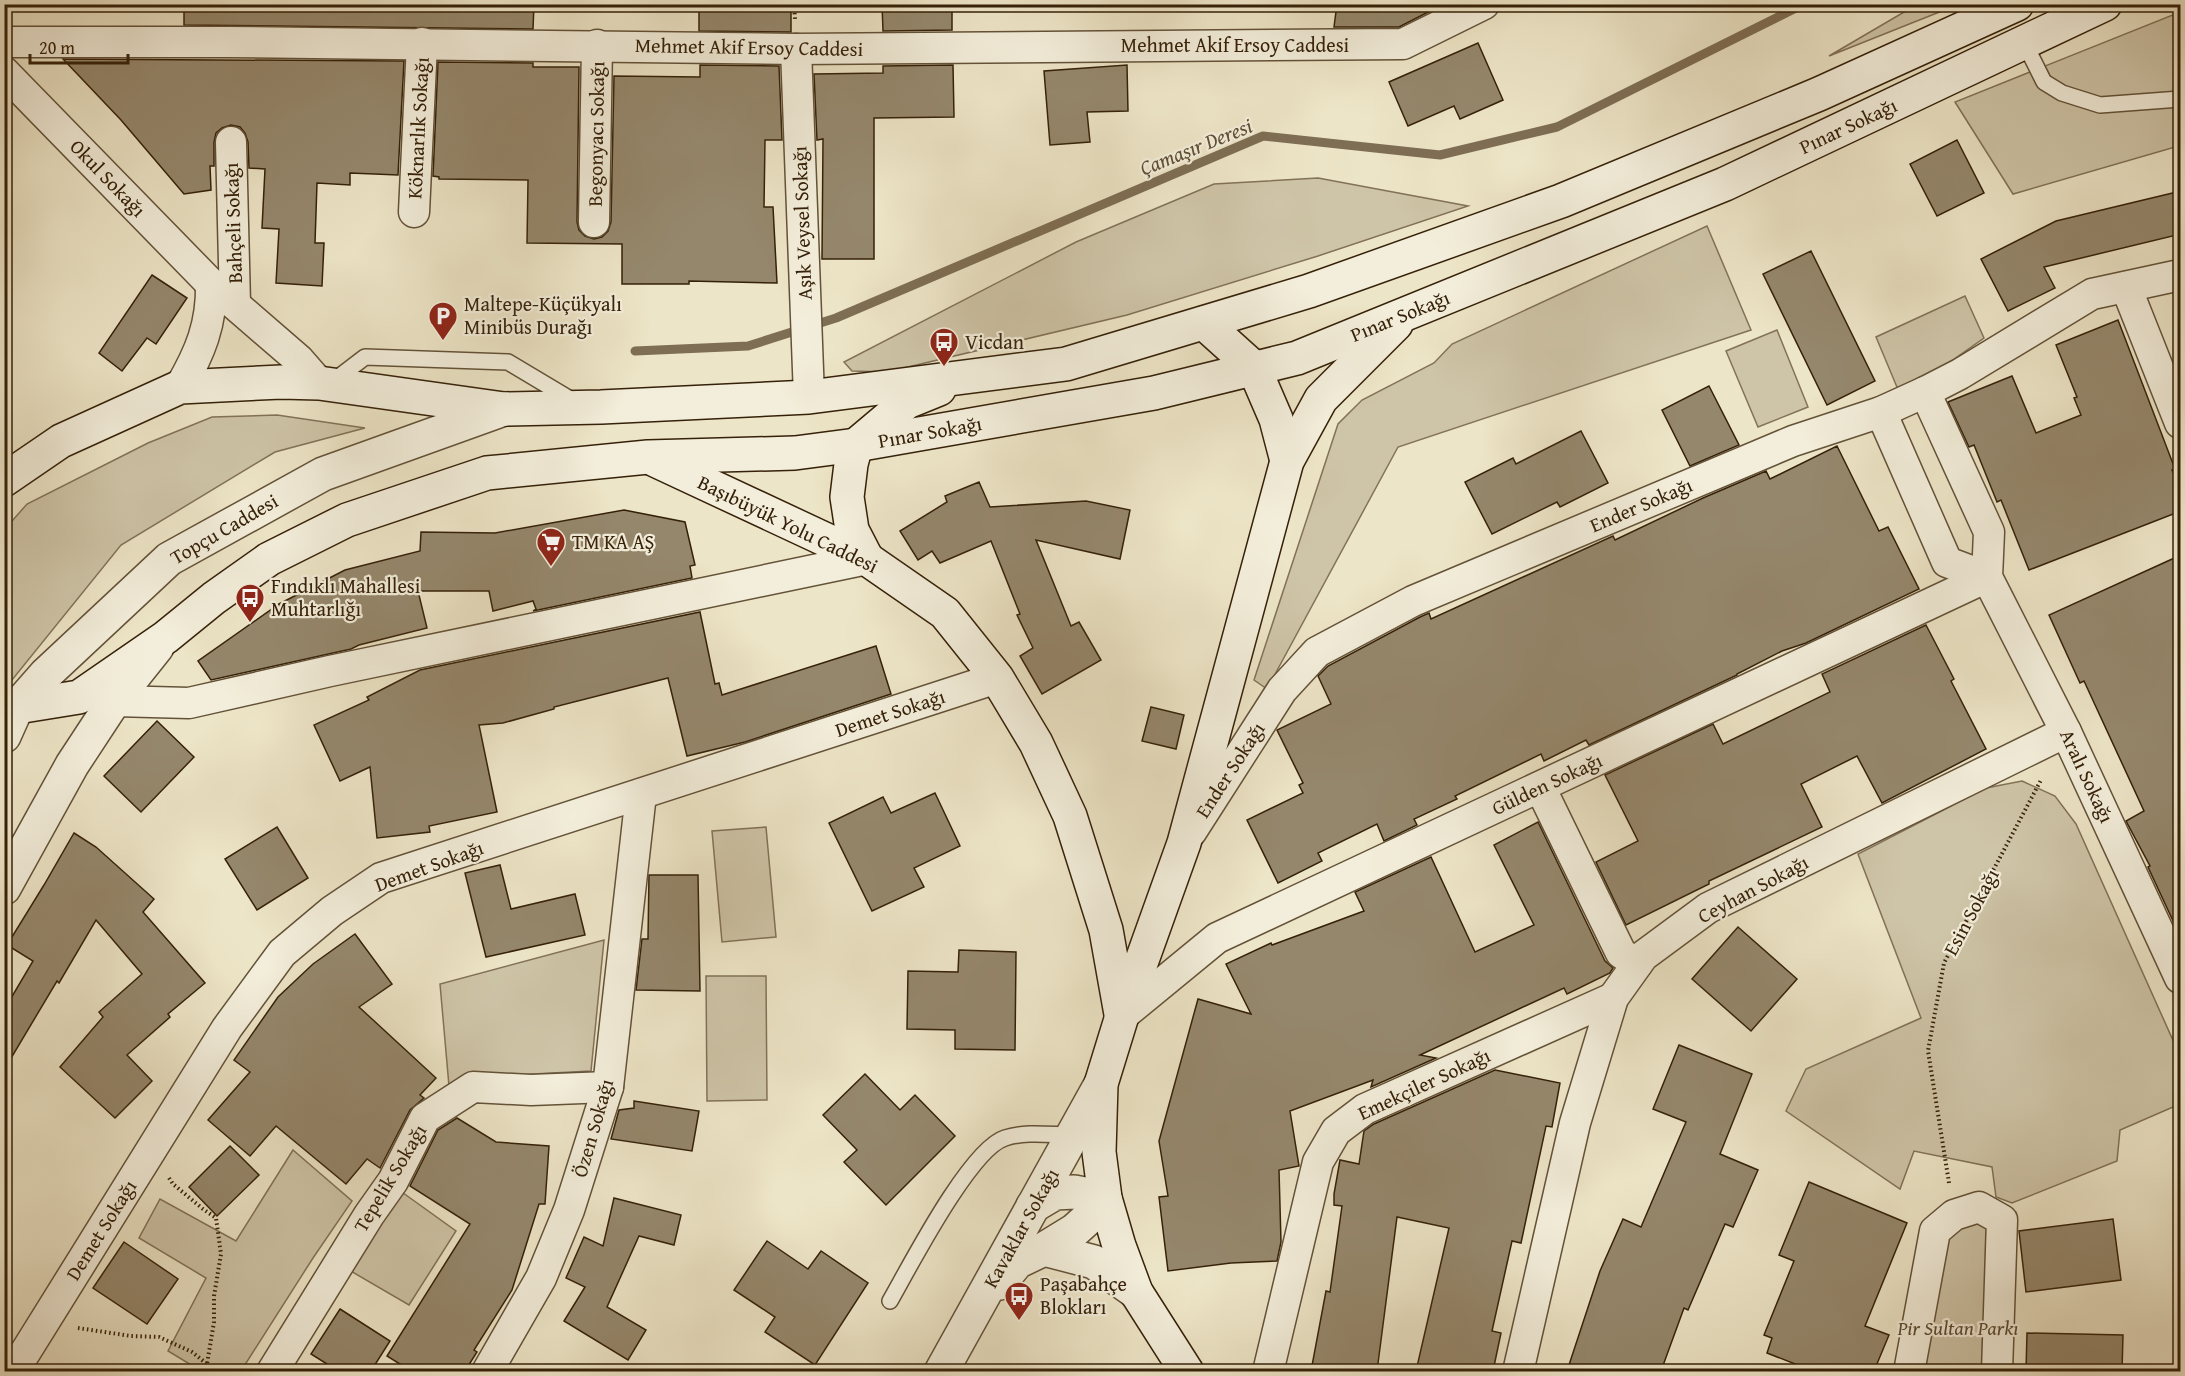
<svg xmlns="http://www.w3.org/2000/svg" width="2185" height="1376" font-family="'Gentium Book Plus',serif">
  <style>
    .green { fill: #cec4a7; stroke: #827258; stroke-width: 1.5 }
    .lines { fill: none; stroke-linecap: round; stroke-linejoin: round }
    .stream { stroke: #7e6e54; stroke-width: 9 }
    .building { fill: #95876c; stroke: #352109; stroke-width: 1.5 }
    .service-casing { stroke: #635238; stroke-width: 18 }
    .minor-casing { stroke: #635238; stroke-width: 33 }
    .tertiary-casing { stroke: #635238; stroke-width: 36 }
    .secondary-casing { stroke: #352109; stroke-width: 36 }
    .path { stroke: #352109; stroke-width: 4; stroke-dasharray: 1.5 3; stroke-linecap: butt }
    .service { stroke: #f3eedb; stroke-width: 15 }
    .minor { stroke: #f3eedb; stroke-width: 30 }
    .tertiary { stroke: #f3eedb; stroke-width: 33 }
    .secondary { stroke: #f3eedb; stroke-width: 33 }
    .labels { text-anchor: middle; stroke-width: 4.5; stroke-linejoin: round; paint-order: stroke }
    .street-label { font-size: 20px; fill: #352109; stroke: #f3eedb }
    .poi-label { font-size: 20px; fill: #352109; stroke: #f3eedb; text-anchor: start }
    .park-label { font-size: 20px; font-style: italic; fill: #5b4a30; stroke: #f3eedb }
    .water-label { font-size: 21px; font-style: italic; fill: #5f4e35; stroke: #f3eedb }
  </style>
  <rect width="100%" height="100%" fill="#ede5c7"/>
  <filter id="stains"><feTurbulence type="fractalNoise" baseFrequency=".00333" numOctaves="4"/><feColorMatrix values="0 0 0 0 .2 0 0 0 0 .09 0 0 0 0 .02 0 0 0 .5 -.17"/></filter>
  <radialGradient id="worn" r=".72"><stop offset=".6" stop-color="#630" stop-opacity="0"/><stop offset="1" stop-color="#630" stop-opacity=".3"/></radialGradient>
  <g class="green">
    <path d="M1916,5h41l-128,51z"/>
    <path d="M2180,12v136l-5,-1 -162,47 -58,-92z"/>
    <path d="M1318,178l150,28 -150,50 -191,59 -240,57 -35,-1 -8,-9 232,-120 138,-58z"/>
    <path d="M1707,226l44,104 -353,117 -131,242 -13,-9 84,-256 24,-24 72,-37 18,-19z"/>
    <path d="M1965,296l19,42 -54,38 -31,16 -23,-55z"/>
    <path d="M1777,330l31,77 -50,20 -32,-76z"/>
    <path d="M277,415l88,13 -90,24 -154,93 -109,135 -7,4v-155l22,-25 121,-61 64,-26z"/>
    <path d="M2022,781l33,15 21,28 104,232v48l-60,26 -3,31 -105,42 -16,-6 -4,-30 -78,-16 -14,38 -114,-78 20,-42 115,-51 -63,-164 128,-66z"/>
    <path d="M766,827l10,110 -54,5 -10,-111z"/>
    <path d="M604,940l-13,131 -77,4 -65,11 -9,-102z"/>
    <path d="M706,976h60l1,124 -60,1z"/>
    <path d="M293,1150l59,51 -39,57 -72,113h-40l-33,-20 38,-73 -67,-40 21,-39 76,42z"/>
    <path d="M399,1190l57,41 -47,74 -60,-35z"/>
    <path d="M1954,1215l48,5 -5,151 -88,1z"/>
  </g>
  <g class="lines">
    <path class="stream" d="M635,351l113,-5 88,-28 427,-182 177,19 117,-28 247,-123"/>
  </g>
  <g class="building">
    <path d="M184,4h350l-1,25 -349,-4z"/>
    <path d="M699,4h92v28l-92,-1z"/>
    <path d="M882,4h70v26l-69,1z"/>
    <path d="M1337,4h107l-45,23h-65z"/>
    <path d="M1478,43l25,57 -43,19 -6,-13 -46,20 -19,-44z"/>
    <path d="M63,59l341,2 -6,114 -48,-2v12l-33,-2 -2,60h9l-2,43 -46,-3 3,-54 -17,-1 3,-59 -16,-1 -1,-26 -3,-9 -5,-6 -9,-2 -9,3 -6,5 -2,9v24h-4l1,24 -27,4 -63,-74z"/>
    <path d="M438,62l95,1v4h46l-2,155 2,8 6,6 9,3 8,-2 6,-6 3,-9 3,-146 86,1v-12l79,1 3,74h-17l-1,67h9l4,76 -88,-2v3h-67v-40l-95,-1 1,-63 -89,-1v-2l-6,-1z"/>
    <path d="M953,65l1,52 -80,1v141h-52l1,-120 -6,1 -3,-66 69,-1v-7z"/>
    <path d="M1127,65l1,46 -41,1 3,30 -40,3 -6,-74z"/>
    <path d="M1957,140l27,53 -47,23 -27,-52z"/>
    <path d="M2181,191v43l-137,33 11,21 -47,23 -27,-52 75,-38z"/>
    <path d="M1811,251l64,130 -48,24 -64,-131z"/>
    <path d="M152,275l35,23 -31,46 -9,-6 -25,33 -23,-18z"/>
    <path d="M2118,320l57,149 -3,1 9,21v20l-152,59 -28,-70 -4,2 -23,-57 -5,2 -21,-45 64,-26 24,57 45,-18 -7,-17 3,-1 -21,-52z"/>
    <path d="M1709,386l30,59 -49,21 -28,-56z"/>
    <path d="M1581,431l27,52 -48,24 -3,-5 -65,32 -27,-52 48,-24 3,6z"/>
    <path d="M1837,446l42,85 9,-4 31,62 -113,54 -24,8 -45,23v1l-148,70 -3,-5 -42,21 -3,-7 -86,42 2,3 -43,20 3,6 -33,16 -7,-17 -59,29 4,8 -44,22 -31,-63 56,-27 -4,-8 4,-2 -26,-53 54,-26 -13,-28 10,-10 92,-49 9,-4 2,6 182,-83 2,4 88,-42 63,-27 4,8z"/>
    <path d="M979,482l11,25 96,-6 44,9 -10,49 -84,-19 35,86 8,-4 22,38 -59,34 -22,-38 13,-8 -16,-33 3,-1 -29,-73 -51,22 -8,-12 -14,9 -18,-29 47,-29 -2,-6z"/>
    <path d="M624,510l61,12 10,43 -5,1 2,12 -159,33 3,-2 -3,-8 -40,10 -4,-20h-71l9,37 -68,17 -8,4 -140,31 -13,-19 81,-57 66,-34 75,-19 1,-19 74,1z"/>
    <path d="M2181,555v383l-33,-71 2,-1 -24,-45 18,-10 -60,-130 -4,2 -31,-68z"/>
    <path d="M700,612l15,72 4,-1 3,12 154,-49 15,48 -146,48 -58,14 -19,-78 -114,29v2l-51,14 -24,2 18,87 -68,14 1,6 -53,6 -7,-71 -30,14 -26,-56 55,-25 -2,-3 53,-27z"/>
    <path d="M1926,625l28,54 -3,2 35,68 -104,54 -25,-47 -56,28 21,43 -113,54v3l-83,41 -30,-63 42,-21 -33,-66 108,-51 10,20 107,-52 -8,-18z"/>
    <path d="M1151,707l33,8 -8,34 -34,-8z"/>
    <path d="M157,721l37,36 -53,55 -37,-36z"/>
    <path d="M935,793l25,53 -46,22 10,19 -52,24 -43,-88 54,-26 8,16z"/>
    <path d="M1538,822l67,139 8,7 -3,5 -43,21 -3,-6 -144,67 16,3 -65,29 2,-7 -83,31 9,55 -20,4 2,72 -4,19 -46,2 -63,8 -9,-74 9,-1 -9,-55 39,-142 53,15 -25,-50 45,-21 1,2 92,-34 -9,-19 76,-35 44,95 59,-27 -40,-80z"/>
    <path d="M277,827l31,51 -51,32 -32,-51z"/>
    <path d="M74,833l22,14 58,52 -11,13 62,71 -37,31 2,3 -43,38 25,26 -37,37 -55,-51 43,-50 -4,-5 43,-38 -46,-54 -37,63 -2,-2 -53,89v-60l29,-49 -26,-16 37,-60z"/>
    <path d="M500,865l11,44 64,-15 10,41 -99,22 -21,-84z"/>
    <path d="M649,875h49l2,116 -64,-1 6,-51h6z"/>
    <path d="M1738,927l59,52 -46,52 -59,-52z"/>
    <path d="M355,934l37,50 -33,23 77,71 -16,17 4,3 -14,12 -30,58 -13,-9 -21,25 -70,-58 -26,30 -42,-36 42,-48 -16,-12 44,-63 35,-33z"/>
    <path d="M959,950l57,2 -1,98 -60,-1v-19l-48,-1 1,-58 50,1z"/>
    <path d="M1679,1045l73,29 -32,80 38,16 -25,57 -8,-3 -37,86 -4,-2 -23,63h-94l33,-100 23,-52 18,8 45,-105 -33,-13z"/>
    <path d="M1495,1070l65,13 -8,44 -6,-1 -25,117 -9,-2 -20,90 9,2 -8,38h-77l33,-143 -52,-11 -20,154h-66l15,-80 4,1 12,-86 -8,-1v-11l6,-34 19,4 5,-33 10,-7z"/>
    <path d="M865,1074l35,36 15,-15 40,41 -69,69 -42,-43 13,-12 -34,-35z"/>
    <path d="M634,1101l65,10 -7,40 -81,-12 8,-29 15,-2z"/>
    <path d="M457,1118l39,24 53,4 -4,58h-6l-27,86 -38,60 3,2 -12,19h-54l-24,-15 83,-132 -60,-38 28,-56z"/>
    <path d="M230,1146l29,29 -42,41 -28,-29z"/>
    <path d="M1809,1182l98,41 -42,103 24,9 -15,36h-61l-46,-18 5,-15 -8,-3 30,-74 -15,-6z"/>
    <path d="M614,1198l67,17 -7,30 -35,-9 -32,71 39,23 -18,30 -64,-39 21,-34 -19,-9 18,-41 19,9z"/>
    <path d="M2113,1219l8,61 -95,12 -7,-61z"/>
    <path d="M767,1241l41,28 13,-18 47,32 -53,82 -50,-33 10,-15 -41,-27z"/>
    <path d="M124,1242l54,37 -31,45 -54,-36z"/>
    <path d="M340,1309l50,32 -19,30h-33l-27,-17z"/>
    <path d="M2027,1333l96,2 -1,36h-96z"/>
  </g>
  <g class="lines">
    <g class="service-casing">
      <g id="service">
        <path d="M2024,42l20,40 18,11 38,12 80,-6"/>
        <path d="M331,383l34,-26 143,5 67,40"/>
        <path d="M890,1301c20,-35 80,-152 115,-163 21,-7 46,-3 68,-3"/>
      </g>
    </g>
    <g class="minor-casing">
      <g id="minor">
        <path d="M4,42h225l567,7 607,-5 81,-40"/>
        <path d="M796,49l13,348"/>
        <path d="M4,72l207,212 88,76 20,23"/>
        <path d="M231,142l4,162"/>
        <path d="M414,212l8,-169"/>
        <path d="M594,222l3,-177"/>
        <path d="M2126,287l54,136"/>
        <path d="M180,387c20,-34 32,-63 31,-103"/>
        <path d="M1925,392l64,140 -2,45 79,155 114,246"/>
        <path d="M1881,412l66,150 40,15"/>
        <path d="M114,701l75,2 141,-32 537,-112"/>
        <path d="M1540,787l81,166 16,11"/>
        <path d="M1191,832l91,-142 35,-38 96,-51 380,-160 88,-29 44,-20 35,-18 132,-80 88,-19"/>
        <path d="M1122,1016l95,-78 770,-361"/>
        <path d="M13,1372l214,-344 55,-75 50,-42 49,-33 616,-200"/>
        <path d="M272,1372l97,-157 24,-34 32,-63 48,-31 58,3 77,-3"/>
        <path d="M487,1372l54,-94 28,-68 39,-123 33,-293"/>
        <path d="M1268,1372l50,-210 18,-31 29,-22 248,-111"/>
        <path d="M1518,1372l57,-249 38,-125 30,-42 65,-48 358,-176"/>
        <path d="M1909,1372l26,-141 19,-16 25,-8 23,13 -5,152"/>
      </g>
    </g>
    <g class="tertiary-casing">
      <g id="tertiary">
        <path d="M4,736l13,-29 29,-33 123,-115 154,-85 181,-65"/>
        <path d="M4,888l68,-123 42,-64 43,-54"/>
        <path d="M1044,1249l50,13 42,30"/>
        <path d="M1000,1283l17,-21 27,-13 31,-19 20,-18 10,-14 -31,-6 -19,1 -22,13"/>
        <path d="M941,1372l160,-288"/>
      </g>
    </g>
    <g class="secondary-casing">
      <g id="secondary">
        <path d="M1204,323l50,45 22,51 11,42"/>
        <path d="M655,460l212,99 78,54 52,65 39,65 34,73 36,114 15,84"/>
        <path d="M4,480l57,-39 119,-54 101,-5 38,1 185,26 97,-2 208,-10 257,-33 243,-73 252,-90 258,-107 198,-90"/>
        <path d="M867,559l-15,-29 -5,-33 4,-33 5,-19 51,-43 32,-13"/>
        <path d="M4,707h13l62,-10 87,-60 48,-39 55,-39 78,-39 140,-47 161,-16 147,-4 61,-8 298,-52 143,-35 428,-174 380,-180"/>
        <path d="M1187,1372l-51,-80 -17,-46 -14,-48 -6,-46 2,-68 21,-68 62,-173 103,-382 34,-62 75,-75"/>
      </g>
    </g>
    <g class="path">
      <path d="M794,4l1,15"/>
      <path d="M169,1178l4,6 30,25 13,9 5,36 -7,42v26l-7,42"/>
      <path d="M1949,1183l-21,-132 16,-88 97,-183"/>
      <path d="M78,1328l53,8 28,1 33,15 25,20"/>
    </g>
    <use href="#service" class="service"/>
    <use href="#minor" class="minor"/>
    <use href="#tertiary" class="tertiary"/>
    <use href="#secondary" class="secondary"/>
  </g>
  <defs>
    <g id="parking-pin" transform="scale(1.5)"><path d="M0 17L-7.5 6A9.5 9.5 0 1 1 7.5 6Z" fill="#8f2418" stroke="#f3eedb"/><path d="M-3.5-5.5H1a3.5 3.5 0 0 1 0 7H-1V5.5H-3.5ZM-1-3.4V-.6H.8a1.4 1.4 0 0 0 0-2.8Z" fill="#fff"/></g>
    <g id="bus-pin" transform="scale(1.5)"><path d="M0 17L-7.5 6A9.5 9.5 0 1 1 7.5 6Z" fill="#8f2418" stroke="#f3eedb"/><path d="M-5-6H5V4H4V6H2V4H-2V6H-4V4H-5ZM-3.5-4V0h7V-4ZM-3.5 1.2v1.5H-2V1.2ZM2 1.2v1.5H3.5V1.2Z" fill="#fff"/></g>
    <g id="supermarket-pin" transform="scale(1.5)"><path d="M0 17L-7.5 6A9.5 9.5 0 1 1 7.5 6Z" fill="#8f2418" stroke="#f3eedb"/><path d="M-6-5.5h2.5l.6 2H6L4.5 2H-2.5L-4.4-4H-6ZM-1.5 3.2a1.3 1.3 0 1 0 .1 0ZM3 3.2a1.3 1.3 0 1 0 .1 0Z" fill="#fff"/></g>
  </defs>
  <g fill-rule="evenodd">
    <use href="#parking-pin" x="443" y="316"/>
    <use href="#bus-pin" x="944" y="342"/>
    <use href="#supermarket-pin" x="551" y="542"/>
    <use href="#bus-pin" x="250" y="598"/>
    <use href="#bus-pin" x="1019" y="1296"/>
  </g>
  <g class="labels">
    <g class="street-label">
      <text x="1235" y="52">Mehmet Akif Ersoy Caddesi</text>
      <text transform="translate(749 47) rotate(1)" y="7">Mehmet Akif Ersoy Caddesi</text>
      <text transform="translate(1848 126) rotate(-25)" y="7">Pınar Sokağı</text>
      <text transform="translate(418 128) rotate(-87)" y="7">Köknarlık Sokağı</text>
      <text transform="translate(596 134) rotate(-89)" y="7">Begonyacı Sokağı</text>
      <text transform="translate(108 178) rotate(46)" y="7">Okul Sokağı</text>
      <text transform="translate(233 223) rotate(-92)" y="7">Bahçeli Sokağı</text>
      <text transform="translate(802 223) rotate(-92)" y="7">Aşık Veysel Sokağı</text>
      <text transform="translate(1400 316) rotate(-22)" y="7">Pınar Sokağı</text>
      <text transform="translate(930 432) rotate(-10)" y="7">Pınar Sokağı</text>
      <text transform="translate(1641 505) rotate(-23)" y="7">Ender Sokağı</text>
      <text transform="translate(788 524) rotate(26)" y="7">Başıbüyük Yolu Caddesi</text>
      <text transform="translate(224 529) rotate(-30)" y="7">Topçu Caddesi</text>
      <text transform="translate(890 713) rotate(-18)" y="7">Demet Sokağı</text>
      <text transform="translate(1230 770) rotate(-57)" y="7">Ender Sokağı</text>
      <text transform="translate(2087 776) rotate(65)" y="7">Aralı Sokağı</text>
      <text transform="translate(1547 784) rotate(-25)" y="7">Gülden Sokağı</text>
      <text transform="translate(429 866) rotate(-20)" y="7">Demet Sokağı</text>
      <text transform="translate(1753 889) rotate(-28)" y="7">Ceyhan Sokağı</text>
      <text transform="translate(1971 912) rotate(-62)" y="7">Esin Sokağı</text>
      <text transform="translate(1424 1084) rotate(-25)" y="7">Emekçiler Sokağı</text>
      <text transform="translate(593 1128) rotate(-74)" y="7">Özen Sokağı</text>
      <text transform="translate(390 1178) rotate(-59)" y="7">Tepelik Sokağı</text>
      <text transform="translate(1021 1228) rotate(-61)" y="7">Kavaklar Sokağı</text>
      <text transform="translate(101 1230) rotate(-58)" y="7">Demet Sokağı</text>
    </g>
    <g class="poi-label">
      <text x="464" y="311">Maltepe-Küçükyalı<tspan x="464" dy="23">Minibüs Durağı</tspan></text>
      <text x="965" y="349">Vicdan</text>
      <text x="572" y="549">TM KA AŞ</text>
      <text x="271" y="593">Fındıklı Mahallesi<tspan x="271" dy="23">Muhtarlığı</tspan></text>
      <text x="1040" y="1291">Paşabahçe<tspan x="1040" dy="23">Blokları</tspan></text>
    </g>
    <g class="park-label">
      <text x="1958" y="1335">Pir Sultan Parkı</text>
    </g>
    <g class="water-label">
      <text transform="translate(1196 147) rotate(-22)" y="7">Çamaşır Deresi</text>
    </g>
  </g>
  <rect width="2185" height="1376" fill="none" stroke="#ede5c7" stroke-width="24"/>
  <rect x="6" y="6" width="2173" height="1364" fill="none" stroke="#352109" stroke-width="3"/>
  <rect x="12" y="12" width="2161" height="1352" fill="none" stroke="#352109" stroke-width="1.5"/>
  <path d="M30 54v9h98v-9" fill="none" stroke="#352109" stroke-width="3"/>
  <text x="39" y="54" font-size="18" fill="#352109" stroke="#f3eedb" stroke-width="4.5" paint-order="stroke">20 m</text>
  <rect width="100%" height="100%" filter="url(#stains)"/>
  <rect width="100%" height="100%" fill="url(#worn)"/>
</svg>
